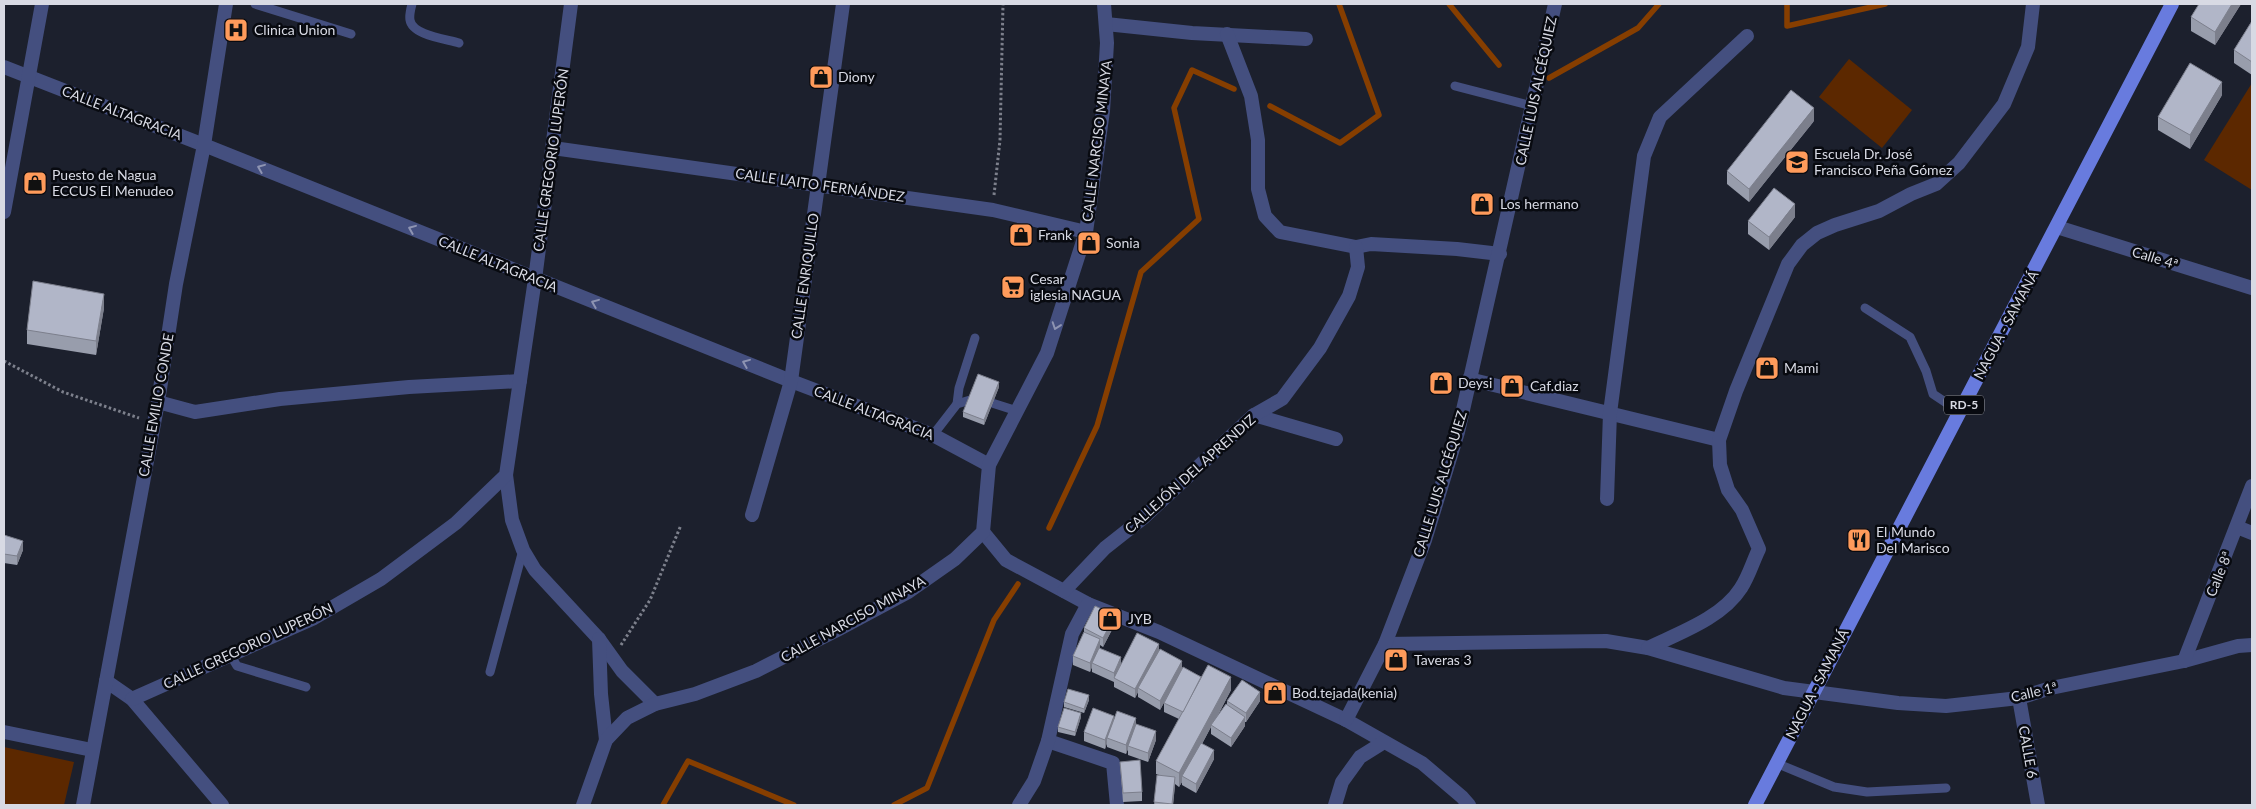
<svg xmlns="http://www.w3.org/2000/svg" width="2256" height="809" font-family="Lato,sans-serif">
  <style>
    .green { fill: #5c2800 }
    .lines { fill: none; stroke-linecap: round; stroke-linejoin: round }
    .stream { stroke: #863e00; stroke-width: 5.5 }
    .path { stroke: #7d808c; stroke-width: 3; stroke-dasharray: 2.5 2.5; stroke-linecap: butt }
    .service { stroke: #444f7f; stroke-width: 9 }
    .minor { stroke: #444f7f; stroke-width: 14 }
    .tertiary { stroke: #444f7f; stroke-width: 14 }
    .primary { stroke: #687bde; stroke-width: 14 }
    .wall { fill: #989dac }
    .shaded-wall { fill: #7c7f8c }
    .building { fill: #b1b6c8; stroke: #7c7f8c }
    .oneway { stroke: #8e94b2 }
    .labels { text-anchor: middle; stroke-width: 5; stroke-linejoin: round; paint-order: stroke }
    .shield { fill: #080a10; stroke: #9a9ca4; stroke-width: 1 }
    .shield-label { font-size: 12px; font-weight: bold; fill: #d8dae4 }
    .poi-label { font-size: 14px; fill: #d8dae4; stroke: #080a10; text-anchor: start }
    .street-label { font-size: 14px; fill: #d8dae4; stroke: #080a10 }
  </style>
  <rect width="100%" height="100%" fill="#1c202d"/>
  <g class="green">
    <path d="M1849,59l63,51 -30,38 -63,-51z"/>
    <path d="M2252,83v107l-48,-30z"/>
    <path d="M4,747l70,15 -10,43h-60z"/>
  </g>
  <g class="lines">
    <g class="stream">
      <path d="M1449,4l50,61"/>
      <path d="M1787,4v22l98,-22"/>
      <path d="M1549,78l89,-50 21,-24"/>
      <path d="M1270,106l70,37 39,-28 -40,-111"/>
      <path d="M1049,528l48,-102 44,-154 58,-53 -25,-111 18,-38 42,19"/>
      <path d="M663,805l25,-44 106,44"/>
      <path d="M894,805l33,-17 67,-168 24,-36"/>
    </g>
    <g class="path">
      <path d="M994,195l6,-55 3,-136"/>
      <path d="M4,361l59,31 76,26"/>
      <path d="M621,645l29,-45 31,-75"/>
    </g>
    <g class="service">
      <path d="M255,4l96,30"/>
      <path d="M412,4c-1,4 -3,11 -2,16 2,15 36,19 49,23"/>
      <path d="M1455,86l77,20"/>
      <path d="M1865,308l45,29 16,34 7,23 27,18"/>
      <path d="M992,403l25,8"/>
      <path d="M957,404l2,-16 16,-50"/>
      <path d="M933,435l24,-31 13,-4"/>
      <path d="M231,656l6,10 69,21"/>
      <path d="M490,672l33,-122"/>
      <path d="M1776,763l58,24 33,5 79,-4"/>
    </g>
    <g class="minor">
      <path d="M1106,24l86,9 114,6"/>
      <path d="M1227,34l24,62 7,44v49l7,27 15,16 76,15 15,-3 86,5 43,5"/>
      <path d="M4,67l200,78 587,236 142,54 56,30"/>
      <path d="M553,148l440,62 93,22"/>
      <path d="M2057,227l195,61"/>
      <path d="M1469,379l250,61"/>
      <path d="M158,402l37,10 85,-13 129,-12 111,-6"/>
      <path d="M1254,415l82,24"/>
      <path d="M506,475l6,45 11,30 12,20 64,69 23,32 33,33"/>
      <path d="M1607,499l3,-86 34,-257 16,-39 87,-81"/>
      <path d="M752,515l39,-134 52,-377"/>
      <path d="M2237,527l15,6"/>
      <path d="M983,532l23,28 82,44 71,28 187,88 76,43 40,34 7,8"/>
      <path d="M1064,591l41,-43 38,-30 111,-103 28,-16 38,-51 29,-52 9,-29 -2,-20"/>
      <path d="M599,639l2,55 5,46"/>
      <path d="M1385,644l221,-3 42,7 136,40 114,15 48,3 73,-8 32,-10 133,-27 54,-15 14,-1"/>
      <path d="M1648,648c31,-15 74,-30 93,-60 8,-12 12,-27 18,-39l-17,-39 -14,-20 -8,-25 -1,-25 17,-49 52,-127 14,-19 15,-12 18,-8 44,-14 32,-17 25,-10 23,-21 45,-59 24,-57 5,-43"/>
      <path d="M2184,661l68,-175"/>
      <path d="M106,681l26,18 90,106"/>
      <path d="M2019,698l19,107"/>
      <path d="M132,699l182,-81 67,-39 75,-56 50,-48 29,-196 36,-275"/>
      <path d="M1346,720l39,-76 40,-104 33,-108 97,-428"/>
      <path d="M4,732l88,18"/>
      <path d="M1048,741l65,22 4,42"/>
      <path d="M83,805l75,-403 18,-118 28,-139 22,-141"/>
      <path d="M1019,805l15,-24 14,-40 24,-107 16,-30"/>
      <path d="M1335,805l7,-23 18,-25 24,-15"/>
    </g>
    <g class="tertiary">
      <path d="M4,212l38,-208"/>
      <path d="M583,805l23,-65 21,-22 28,-14 40,-10 61,-23 81,-41 71,-38 47,-33 28,-27 6,-67 58,-112 39,-121 17,-121 4,-68 -3,-39"/>
    </g>
    <path class="primary" d="M1755,805l417,-801"/>
  </g>
  <g class="wall">
    <path d="M2199,4h42l-26,41 -24,-14v-14z"/>
    <path d="M2252,21v54l-18,-12v-13z"/>
    <path d="M2222,95l-32,54 -32,-19v-13z"/>
    <path d="M1814,121l-65,81 -22,-18v-13z"/>
    <path d="M1795,217l-26,33 -21,-16v-13z"/>
    <path d="M104,308l-8,47 -69,-11v-14z"/>
    <path d="M999,387l-15,38 -21,-8v-5z"/>
    <path d="M4,535l19,15 -6,15 -13,-2z"/>
    <path d="M1115,624l-12,23 -3,-2v3l21,16 38,-12 23,16 49,22 -14,27 10,-12v-4h33l-14,21h-1v4l-14,21 -20,-13v-7l-9,17 12,15 -18,34 -14,-8v-3l-3,5 -4,-3 -2,21h-19l5,-30 -3,-1v-13l23,-42 -15,-7v-9l3,-6 -7,13 -22,-13v-5l-3,6 -21,-11v-5l-22,-10v-5l-2,5 -17,-7v-9l11,-24v-4z"/>
    <path d="M1089,700l-5,13 -20,-6v-5z"/>
    <path d="M1081,717l-6,19 -17,-4v-5z"/>
    <path d="M1114,720l22,5 20,15 -8,22 -20,-7v-6l-2,5 -19,-7v-4l-2,6 -21,-8v-9z"/>
    <path d="M1120,762l22,30v9l-19,1z"/>
  </g>
  <g class="shaded-wall">
    <path d="M2232,4h9l-26,41v-13z"/>
    <path d="M2222,82v13l-32,54v-14z"/>
    <path d="M1814,108v13l-65,81v-13z"/>
    <path d="M1795,204v13l-26,33v-13z"/>
    <path d="M104,294v14l-8,47v-14z"/>
    <path d="M999,382v5l-15,38v-5z"/>
    <path d="M23,541v9l-6,15v-9z"/>
    <path d="M1115,615v9l-12,23v-9z"/>
    <path d="M1100,639v9l-8,15v4l-2,5v-9z"/>
    <path d="M1159,644v9l-21,35v4l-3,6v-9z"/>
    <path d="M1121,657v9l-7,12v-5z"/>
    <path d="M1182,661v9l-22,40v-9z"/>
    <path d="M1231,677v13l-19,36 -1,-1v2l-27,50 -2,-1v6l-3,5v-14z"/>
    <path d="M1260,692v9l-14,21v-9z"/>
    <path d="M1089,695v5l-5,13v-4z"/>
    <path d="M1081,713v4l-6,19v-4z"/>
    <path d="M1114,716v9l-7,13v5l-2,6v-9z"/>
    <path d="M1245,717v9l-14,21v-9z"/>
    <path d="M1136,718v9l-8,19v3l-2,5v-9z"/>
    <path d="M1156,731v9l-8,22v-9z"/>
    <path d="M1214,750v9l-18,34v-9z"/>
    <path d="M1175,777v9l-2,19h-1z"/>
  </g>
  <g class="building">
    <path d="M2199,4h33l-17,28 -24,-15z"/>
    <path d="M2252,21v41l-18,-12z"/>
    <path d="M2190,63l32,19 -32,53 -32,-18z"/>
    <path d="M1791,90l23,18 -65,81 -22,-18z"/>
    <path d="M1774,188l21,16 -26,33 -21,-16z"/>
    <path d="M33,281l71,13 -8,47 -69,-11z"/>
    <path d="M978,374l21,8 -15,38 -21,-8z"/>
    <path d="M4,535l19,6 -6,15 -13,-2z"/>
    <path d="M1095,606l20,9 -12,23 -19,-10z"/>
    <path d="M1084,632l16,7 -10,24 -17,-7z"/>
    <path d="M1137,633l22,11 -24,45 -21,-11z"/>
    <path d="M1099,648l22,9 -7,16 -22,-10z"/>
    <path d="M1160,649l22,12 -22,40 -22,-13z"/>
    <path d="M1208,665l23,12 -52,96 -23,-12z"/>
    <path d="M1183,667l18,10 -18,35 -19,-9z"/>
    <path d="M1242,680l18,12 -14,21 -19,-12z"/>
    <path d="M1068,689l21,6 -5,14 -20,-7z"/>
    <path d="M1226,704l19,13 -14,21 -20,-13z"/>
    <path d="M1064,708l17,5 -6,19 -17,-5z"/>
    <path d="M1093,708l21,8 -9,24 -21,-8z"/>
    <path d="M1117,711l19,7 -10,27 -19,-7z"/>
    <path d="M1136,724l20,7 -8,22 -20,-7z"/>
    <path d="M1201,743l13,7 -18,34 -14,-8z"/>
    <path d="M1140,760l2,32 -19,1 -3,-31z"/>
    <path d="M1157,775l18,2 -3,27 -18,-2z"/>
  </g>
  <defs><path id="oneway-chevron" d="M-2-3.5L2.5 0L-2 3.5" fill="none" stroke-width="1.6" stroke-linecap="round" stroke-linejoin="round" transform="scale(1.25)"/></defs>
  <g class="oneway">
    <use href="#oneway-chevron" transform="translate(261 168) rotate(-158)"/>
    <use href="#oneway-chevron" transform="translate(412 229) rotate(-158)"/>
    <use href="#oneway-chevron" transform="translate(595 303) rotate(-158)"/>
    <use href="#oneway-chevron" transform="translate(1056 326) rotate(109)"/>
    <use href="#oneway-chevron" transform="translate(746 363) rotate(-158)"/>
  </g>
  <defs>
    <g id="hospital-square" transform="scale(1.25)"><rect x="-9" y="-9" width="18" height="18" rx="4" fill="#ff9b5b" stroke="#080a10"/><path d="M-5-5h3v3.5h4V-5h3V5h-3V1.5h-4V5h-3Z" fill="#111"/></g>
    <g id="shop-square" transform="scale(1.25)"><rect x="-9" y="-9" width="18" height="18" rx="4" fill="#ff9b5b" stroke="#080a10"/><path d="M-5-2.5h2.3a2.7 3.5 0 0 1 5.4 0H5L5.5 6h-11ZM-1.5-2.5h3a1.5 2.3 0 0 0-3 0Z" fill="#111"/></g>
    <g id="school-square" transform="scale(1.25)"><rect x="-9" y="-9" width="18" height="18" rx="4" fill="#ff9b5b" stroke="#080a10"/><path d="M0-5L7-2L0 1L-7-2ZM-4 1L0 2.5L4 1V4Q0 6-4 4Z" fill="#111"/></g>
    <g id="supermarket-square" transform="scale(1.25)"><rect x="-9" y="-9" width="18" height="18" rx="4" fill="#ff9b5b" stroke="#080a10"/><path d="M-6-5.5h2.5l.6 2H6L4.5 2H-2.5L-4.4-4H-6ZM-1.5 3.2a1.3 1.3 0 1 0 .1 0ZM3 3.2a1.3 1.3 0 1 0 .1 0Z" fill="#111"/></g>
    <g id="restaurant-square" transform="scale(1.25)"><rect x="-9" y="-9" width="18" height="18" rx="4" fill="#ff9b5b" stroke="#080a10"/><path d="M-5-6h1v4h1v-4h1v4h1v-4h1v5L-1.5 .5V6h-2V.5L-5-1ZM5-6V6H3V1.5H1.5Q1.5-4 5-6Z" fill="#111"/></g>
  </defs>
  <g fill-rule="evenodd">
    <use href="#hospital-square" x="236" y="30"/>
    <use href="#shop-square" x="821" y="77"/>
    <use href="#school-square" x="1797" y="162"/>
    <use href="#shop-square" x="35" y="183"/>
    <use href="#shop-square" x="1482" y="204"/>
    <use href="#shop-square" x="1021" y="235"/>
    <use href="#shop-square" x="1089" y="243"/>
    <use href="#supermarket-square" x="1013" y="287"/>
    <use href="#shop-square" x="1767" y="368"/>
    <use href="#shop-square" x="1441" y="383"/>
    <use href="#shop-square" x="1512" y="386"/>
    <use href="#restaurant-square" x="1859" y="540"/>
    <use href="#shop-square" x="1110" y="619"/>
    <use href="#shop-square" x="1396" y="660"/>
    <use href="#shop-square" x="1275" y="693"/>
  </g>
  <g class="labels">
    <rect class="shield" x="1944" y="395.5" width="40" height="19" rx="4"/>
    <g class="shield-label">
      <text x="1964" y="409">RD-5</text>
    </g>
    <g class="poi-label">
      <text x="254" y="35">Clinica Union</text>
      <text x="838" y="82">Diony</text>
      <text x="1814" y="159">Escuela Dr. José<tspan x="1814" dy="16">Francisco Peña Gómez</tspan></text>
      <text x="52" y="180">Puesto de Nagua<tspan x="52" dy="16">ECCUS El Menudeo</tspan></text>
      <text x="1500" y="209">Los hermano</text>
      <text x="1038" y="240">Frank</text>
      <text x="1106" y="248">Sonia</text>
      <text x="1030" y="284">Cesar<tspan x="1030" dy="16">iglesia NAGUA</tspan></text>
      <text x="1784" y="373">Mami</text>
      <text x="1458" y="388">Deysi</text>
      <text x="1530" y="391">Caf.diaz</text>
      <text x="1876" y="537">El Mundo<tspan x="1876" dy="16">Del Marisco</tspan></text>
      <text x="1128" y="624">JYB</text>
      <text x="1414" y="665">Taveras 3</text>
      <text x="1292" y="698">Bod.tejada(kenia)</text>
    </g>
    <g class="street-label">
      <text transform="translate(1536 91) rotate(-78)" y="5">CALLE LUIS ALCÉQUIEZ</text>
      <text transform="translate(122 113) rotate(21)" y="5">CALLE ALTAGRACIA</text>
      <text transform="translate(1097 141) rotate(-83)" y="5">CALLE NARCISO MINAYA</text>
      <text transform="translate(551 160) rotate(-82)" y="5">CALLE GREGORIO LUPERÓN</text>
      <text transform="translate(820 185) rotate(8)" y="5">CALLE LAITO FERNÁNDEZ</text>
      <text transform="translate(2155 258) rotate(17)" y="5">Calle 4ª</text>
      <text transform="translate(498 264) rotate(22)" y="5">CALLE ALTAGRACIA</text>
      <text transform="translate(805 276) rotate(-82)" y="5">CALLE ENRIQUILLO</text>
      <text transform="translate(2006 325) rotate(-62)" y="5">NAGUA - SAMANÁ</text>
      <text transform="translate(156 405) rotate(-80)" y="5">CALLE EMILIO CONDE</text>
      <text transform="translate(874 413) rotate(21)" y="5">CALLE ALTAGRACIA</text>
      <text transform="translate(1190 474) rotate(-42)" y="5">CALLEJÓN DEL APRENDIZ</text>
      <text transform="translate(1440 484) rotate(-73)" y="5">CALLE LUIS ALCÉQUIEZ</text>
      <text transform="translate(2219 574) rotate(-68)" y="5">Calle 8ª</text>
      <text transform="translate(853 619) rotate(-29)" y="5">CALLE NARCISO MINAYA</text>
      <text transform="translate(248 646) rotate(-25)" y="5">CALLE GREGORIO LUPERÓN</text>
      <text transform="translate(1817 684) rotate(-63)" y="5">NAGUA - SAMANÁ</text>
      <text transform="translate(2034 692) rotate(-13)" y="5">Calle 1ª</text>
      <text transform="translate(2028 752) rotate(80)" y="5">CALLE 6</text>
    </g>
  </g>
  <rect width="2256" height="809" fill="none" stroke="#d8dae4" stroke-width="10"/>
</svg>
